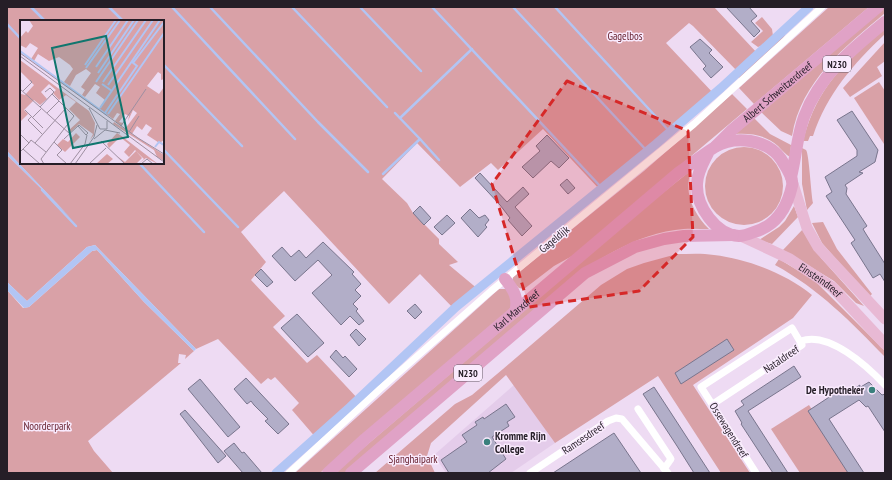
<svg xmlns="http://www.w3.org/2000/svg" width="892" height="480" font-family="'PT Sans Narrow',sans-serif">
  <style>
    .built { fill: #e4ccea }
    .green { fill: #d9a1a7; fill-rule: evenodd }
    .water { fill: #b2c5f4 }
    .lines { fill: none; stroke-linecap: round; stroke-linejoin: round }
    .stream { stroke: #b2c5f4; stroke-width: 2.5 }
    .canal { stroke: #b2c5f4; stroke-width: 9 }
    .building { fill: #b2aec8; stroke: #79758d }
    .minor { stroke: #fff; stroke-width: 7 }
    .primary { stroke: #e8b9d4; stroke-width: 11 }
    .trunk { stroke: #e0a2c6; stroke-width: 12 }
    .marked { fill: #d62828; fill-opacity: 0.2; stroke: #d62828; stroke-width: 3; stroke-dasharray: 8 5; stroke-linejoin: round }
    .poi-dot { fill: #39807c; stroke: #f9eafd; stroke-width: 1.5 }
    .labels { text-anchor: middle; stroke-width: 3; stroke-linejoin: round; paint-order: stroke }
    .shield { fill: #f9eafd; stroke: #655b67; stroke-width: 1 }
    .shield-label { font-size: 10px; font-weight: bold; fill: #251e27 }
    .park-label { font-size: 11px; fill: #672230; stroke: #f9eafd }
    .street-label { font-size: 11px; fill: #251e27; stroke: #f9eafd }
    .poi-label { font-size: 11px; font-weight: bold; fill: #251e27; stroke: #f9eafd; text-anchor: end }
    .inset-river { fill: none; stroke: #b2c5f4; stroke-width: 2 }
    .inset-road { fill: none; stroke: #9e8fa1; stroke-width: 1 }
    .view { fill: #0f766e; fill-opacity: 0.15; stroke: #0f766e; stroke-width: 2 }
    .inset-edge { fill: none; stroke: #251e27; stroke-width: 2 }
  </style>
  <rect width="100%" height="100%" fill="#eedbf3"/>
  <path class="built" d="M514,385l41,58 -44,30h-65l-12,-18z"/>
  <g class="green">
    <path d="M7,7h707l44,47 -20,18 -45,-46 -4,-3 -23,20 49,52 -43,39 -71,57 -58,-62 -45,41 -7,-7 -31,24 -43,-44 -35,36 25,24 6,10 26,26v5l19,18 -9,3 30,25 -23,21 -36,-37 -31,30 -105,-113 -43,41 25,30 -15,18 34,36 -12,11 34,36 10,-8 42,45 -42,39 -25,-29 7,-7 -24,-26 -4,3 -3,-2 -7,6 -43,-45 -22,10 -101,-104 -8,2 -60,54 -20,-19v-127l57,56 -57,-60zM21,21h142v142h-142z"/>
    <path d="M829,7h40l-115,97 -15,-16z"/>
    <path d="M883,7h2v6c-40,34 -84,68 -93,123l-11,-5 -20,-19z"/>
    <path d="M762,17l10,12 1,7 -10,9 -5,2 -7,-5 12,-11 -8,-8z"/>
    <path d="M885,27v7c-32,30 -58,60 -72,102h-3l-2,5h-5c15,-57 41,-76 82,-114z"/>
    <path d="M783,32l2,3 -2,3 -44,40 -2,-3z"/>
    <path d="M885,42v19l-8,6 5,9 -32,21 -7,-9z"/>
    <path d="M879,82l6,9 -1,53 -30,-46z"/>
    <path d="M732,94l15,15 -173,146 -20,11 -30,23 -5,-1 -6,-6v-5l131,-106z"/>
    <path d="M754,118l16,16 21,11 -1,12c-4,-2 -8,-7 -12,-11 -12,-11 -27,-13 -43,-12z"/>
    <circle cx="744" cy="186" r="39"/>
    <path d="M802,148l4,2c3,3 5,44 7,53l-6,7 -5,-26z"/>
    <path d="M689,172l1,2c-6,21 5,41 19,55 -11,0 -23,-1 -34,1 -35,5 -67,23 -96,43l-234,200h-11l315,-269z"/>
    <path d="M794,206l4,11 -26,27 -13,-4 20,-13 6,-6z"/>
    <path d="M823,222l14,27 35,45 -3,3 -47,-54 -10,-20z"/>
    <path d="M803,229l18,29 43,48 -8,-3 -22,-22 -51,-31z"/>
    <path d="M97,250l47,52 50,49 -9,8 1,-4 -7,-1 -1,9h3l-93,78 6,10 19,22h-106v-183l16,18 6,-1 63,-56z"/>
    <path d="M677,254c12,0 25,-1 37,1 34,4 72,19 98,40l-19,23 -100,67 57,88h-29l-63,-97 -103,67 -49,-68 -75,68 -4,13 8,17h-60l80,-69 17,-9 31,-26 98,-84 26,-16 17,-6z"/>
    <path d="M779,259l36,22 70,70v6c-34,-35 -66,-68 -110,-92z"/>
    <path d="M499,289h8l6,9 -3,12 -190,163h-25z"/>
    <path d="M809,405l44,68h-53l-29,-44z"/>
  </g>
  <g class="water">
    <path d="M7,151l64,67 -64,-63z"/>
    <path d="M95,245l101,104 -2,2 -50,-49 -47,-52 -5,1 -63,56 -5,1 -17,-18v-8l20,19 60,-54z"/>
  </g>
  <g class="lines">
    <g class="stream">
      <path d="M31,7l14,14"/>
      <path d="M109,7l14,14"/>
      <path d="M172,7l123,132"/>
      <path d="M210,7l108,115 50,50"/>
      <path d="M292,7l95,100"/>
      <path d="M360,7l61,64"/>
      <path d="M432,7l169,180"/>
      <path d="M513,7l134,144"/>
      <path d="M555,7l115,125"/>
      <path d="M7,24l14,15"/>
      <path d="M163,64l79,82"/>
      <path d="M395,113l25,26"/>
      <path d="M400,118l72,-69"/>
      <path d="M163,149l75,78"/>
      <path d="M139,163l65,69"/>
      <path d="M383,174l37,-35 19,21"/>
      <path d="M42,190l34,36"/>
    </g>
    <path class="canal" d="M276,473l74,-66 106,-100 200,-163 65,-56 88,-81"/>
  </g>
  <g class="building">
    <path d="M726,7h23l8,9 -6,5 9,10 -6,6z"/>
    <path d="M700,39l12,11 -3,3 14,14 -12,11 -8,-9 3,-3 -16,-19z"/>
    <path d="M852,111l26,39 -3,12 -16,10 4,1 -18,12 2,3 -1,6 21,32 -4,3 3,5 19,30v18l-5,-8 -7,4 -22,-35 4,-3 -29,-44 6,-4 -7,-15 32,-21v-6l-20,-30z"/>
    <path d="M547,135l22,23 -10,10 -8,-7 -18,17 -11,-11 18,-16 -4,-5z"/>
    <path d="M480,173l27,29 16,-15 6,7 -14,13 17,19 -10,10 -14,-16 2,-2 -10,-13 -25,-27z"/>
    <path d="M567,179l8,9 -7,6 -8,-9z"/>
    <path d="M420,206l11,12 -7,7 -11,-12z"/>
    <path d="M470,209l9,9 6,-3 4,5 -4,5 2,2 -9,10 -17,-19z"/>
    <path d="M447,215l8,8 -13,12 -8,-8z"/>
    <path d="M323,242l31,30 -2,2 9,10 -6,6 6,6 -8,8 5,5 -2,2 8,10 -5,4 -9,-9 -9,9 -29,-32 20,-18 -14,-15 -23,21 -23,-25 10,-9 9,10 8,-7 7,8z"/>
    <path d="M261,269l12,13 -6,5 -12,-12z"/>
    <path d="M415,304l7,8 -7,7 -8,-8z"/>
    <path d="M297,314l27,29 -16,14 -27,-29z"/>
    <path d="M356,329l10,10 -7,7 -9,-11z"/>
    <path d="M727,339l7,11 -53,34 -6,-11z"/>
    <path d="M336,350l7,8 2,-2 12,13 -8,8 -19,-20z"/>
    <path d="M794,366l7,11 -53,34 40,62h-15l-32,-49 1,-1 -7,-12 9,-6 -3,-4z"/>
    <path d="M246,378l43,46 -11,10 -13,-13 3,-2 -14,-14 -3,-4 -4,3 -13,-15z"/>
    <path d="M200,379l40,48 -12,10 -40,-48z"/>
    <path d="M869,382l13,13 3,-1v38l-17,-26 -2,1 -7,-7 -30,19 35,54h-16l-40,-62 35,-23 4,5 13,-8 -1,3z"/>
    <path d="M654,387l17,26 39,60h-16l-17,-27 -34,-52z"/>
    <path d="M506,404l9,13 -8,5 2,4 -17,11 14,22 -18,14h-39l-8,-13 26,-18 -5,-7 15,-10 -2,-3 8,-5 1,2z"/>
    <path d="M185,410l41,46 -8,7 -38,-49z"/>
    <path d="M614,433l27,40h-88l35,-23z"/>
    <path d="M234,443l8,10 2,-1 18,21h-19l-19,-22z"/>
  </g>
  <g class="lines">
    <g class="minor">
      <path d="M801,341c28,-10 66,25 84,44"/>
      <path d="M713,404l89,-59 -10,-17 -91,59 55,86"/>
      <path d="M638,409l33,50 -7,10"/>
      <path d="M289,473l91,-84 111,-98 203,-167 128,-117"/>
      <path d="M530,473l78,-52 8,-3 6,1 46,54"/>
    </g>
    <g class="primary">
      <path d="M793,184l14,44 11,19 67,72"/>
      <path id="s1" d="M741,236l49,23 42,28 53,57"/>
    </g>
    <g class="trunk">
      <path id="s2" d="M716,146l16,-16 146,-123"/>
      <path d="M791,177c5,-20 6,-41 13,-60 15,-41 48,-68 81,-95"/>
      <path d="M505,279c9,11 14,20 10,33"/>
      <path id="s3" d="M328,473l37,-34 313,-266c12,-8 24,-18 37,-26 20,-12 52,-8 66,12 4,7 13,18 11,27 -5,22 -16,40 -38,46 -5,2 -10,4 -15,4 -23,-1 -43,-30 -42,-52 0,-11 6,-21 11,-31"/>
      <path d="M351,473l234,-200 50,-26 29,-8 20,-3 49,-1"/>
    </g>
  </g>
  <path class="marked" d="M567,81l121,50 5,106 -54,54 -110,16 -37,-123z"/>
  <g class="poi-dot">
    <circle cx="872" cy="390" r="4"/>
    <circle cx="487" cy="442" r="4"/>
  </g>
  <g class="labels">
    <g class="shield">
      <rect x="823" y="56" width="28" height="16" rx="3"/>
      <rect x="454" y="365" width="28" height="16" rx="3"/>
    </g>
    <g class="shield-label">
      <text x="837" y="68">N230</text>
      <text x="468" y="377">N230</text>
    </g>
    <g class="park-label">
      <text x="625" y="40">Gagelbos</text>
      <text x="47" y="430">Noorderpark</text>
      <text x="413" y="463">Sjanghaipark</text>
    </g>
    <g class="street-label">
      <text dy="4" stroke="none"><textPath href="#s2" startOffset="82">Albert Schweitzerdreef</textPath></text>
      <text transform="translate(554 239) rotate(-40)" y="4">Gageldijk</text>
      <text dy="4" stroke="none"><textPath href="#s1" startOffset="91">Einsteindreef</textPath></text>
      <text dy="4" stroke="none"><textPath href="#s3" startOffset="249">Karl Marxdreef</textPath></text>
      <text transform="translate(781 359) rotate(-34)" y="4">Nataldreef</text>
      <text transform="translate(729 430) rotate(58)" y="4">Ossewagendreef</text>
      <text transform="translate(583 438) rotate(-34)" y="4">Ramsesdreef</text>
    </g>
    <g class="poi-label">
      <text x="864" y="394">De Hypotheker</text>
      <text x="495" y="440" text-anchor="start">Kromme Rijn<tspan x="495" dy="13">College</tspan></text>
    </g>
  </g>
  <g transform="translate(20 20)">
    <rect width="144" height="144" fill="#eedbf3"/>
    <path d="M9,0h135v59l-3,1v-6l-3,-2 -11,14 12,8 5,-7v53l-3,2 3,4 -17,-11 5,-7 -6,-4 -4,6 -5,-4 -5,8 -7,-5 12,-16 -4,-3 -5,11 1,-5 -4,-2 -6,8 4,1 -2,3 -6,-5 5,-7 -3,-1 -4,6 -14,-10 6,-9 -9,-7 4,-6 -5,-3 -10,13 -3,-2 3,-5 -4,-3 10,-14 -5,-4 -10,6 -6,11 -6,-4 9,-13 -3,-4 -11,-8 -10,4 -11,-7 -4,7 -3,-2 7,-11 -8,-5 -4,5 -6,-3v-7l6,-7 2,2 5,-7zM0,40l69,51 6,12 -1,12 -4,5 3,-6 -14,-10 -9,9 -2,-2 12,-11 -11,-11 7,-7 -10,-7 -7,5 -6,-7 3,-3 -7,-6 -8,8 6,7 -7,6 -6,-5 -10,10 4,4 -8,8 1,-28 4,1 9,-10 -14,-14zM94,102l50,33v6l-7,-4 -3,-7 -41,-26zM56,113l4,4 -15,15 -8,-7 6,-6 5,3zM97,113l6,4 35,27 -12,-6 -8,6 6,-5 -9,-9 -6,7 -5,-5 6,-7 -10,-8 -11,11 -2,-4zM116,131l6,7 -6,6h-11l-8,-8 8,6zM87,134l6,5 -6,5h-11z" fill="#d9a1a7"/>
    <path class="inset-river" d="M0,31l87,64M113,43l31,-41M65,45l31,-45M76,47l32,-47M66,48l34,-48M78,53l36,-53M76,62l42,-62M83,62l43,-62M82,64l10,7M88,65l45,-65M80,88l60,-88M85,93l32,-47 -5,-4M88,94l56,-81M135,127l4,-5 5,3"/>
    <path class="inset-road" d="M0,33l118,85 26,16M0,36l144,106M0,69l50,45M3,71l9,-9 -2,-2M25,72l5,-4 4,4 -2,2M20,87l12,-13 22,22 -33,43 3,5M69,88l11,21h7v-8M5,90l18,18M27,93l12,-12M11,97l-3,3 14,14M12,98l9,-9M101,106l25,-37M85,110l15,3M109,112l10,-16M0,114l9,9M44,119l15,-14 9,8 -2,2 -8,-9M74,119l11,-9M81,121l24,23M34,122l8,8 -5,5 10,9M9,123l2,-3 15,12M15,123l31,-35M3,129l17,15M0,132l9,-9M50,144l15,-20 2,-9M55,144l19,-27 3,-12M69,144l17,-16M121,144l6,-5 6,5"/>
    <path class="view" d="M86,16l22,101 -55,11 -21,-100z"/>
    <rect width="144" height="144" class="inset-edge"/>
  </g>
  <rect width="892" height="480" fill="none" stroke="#251e27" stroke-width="16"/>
</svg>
